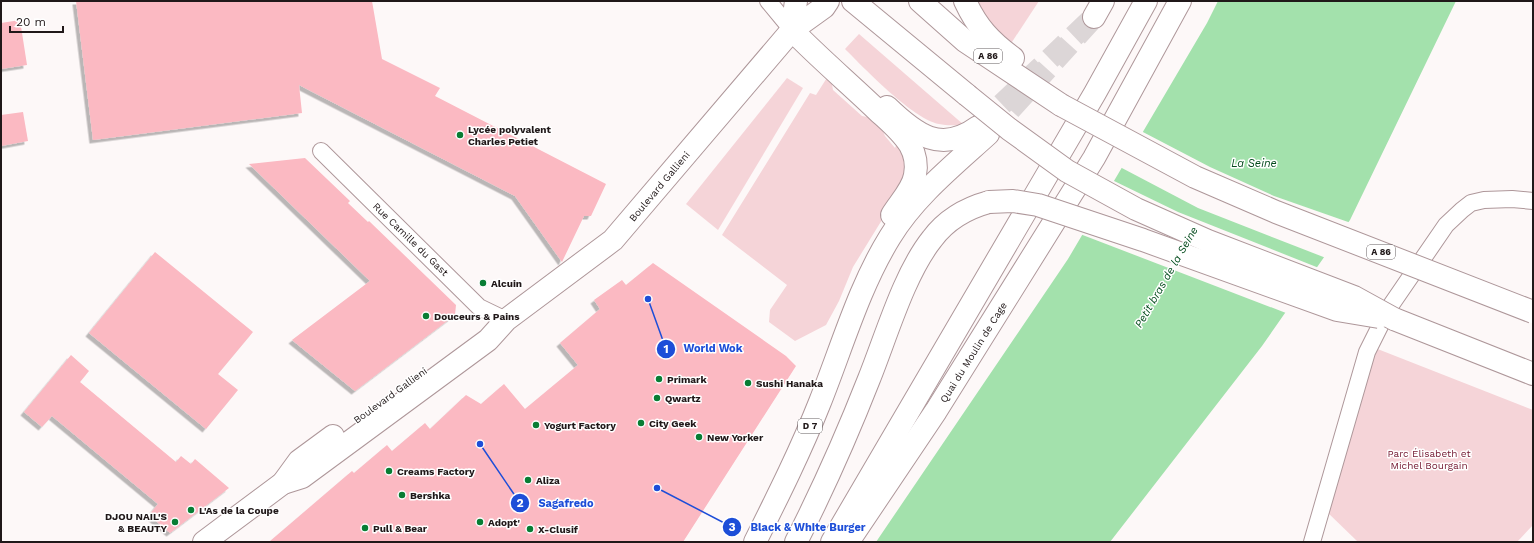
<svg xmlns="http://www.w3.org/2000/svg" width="1534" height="543" font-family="'Work Sans',sans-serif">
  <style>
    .green { fill: #f5d4d8 }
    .water { fill: #a3e1ac }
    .pier { fill: #fdf8f8 }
    .building { fill: #fbb9c2; filter: url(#shadow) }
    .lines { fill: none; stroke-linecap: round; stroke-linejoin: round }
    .secondary-tunnel { stroke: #dcd6d7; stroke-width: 22; stroke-dasharray: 22 11; stroke-linecap: butt }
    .highway-tunnel { stroke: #dcd6d7; stroke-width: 22; stroke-dasharray: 22 11; stroke-linecap: butt }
    .street-casing { stroke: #ae979a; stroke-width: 18 }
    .secondary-casing { stroke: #ae979a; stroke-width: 24 }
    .primary-casing { stroke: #ae979a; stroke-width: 24 }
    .highway-casing { stroke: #ae979a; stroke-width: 24 }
    .street { stroke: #fff; stroke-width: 16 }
    .secondary { stroke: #fff; stroke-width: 22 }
    .primary { stroke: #fff; stroke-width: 22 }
    .highway { stroke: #fff; stroke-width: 22 }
    .highway-bridge-casing { stroke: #ae979a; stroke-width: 24; stroke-linecap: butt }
    .highway-bridge { stroke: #fff; stroke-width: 22 }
    .poi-dot { fill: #087d34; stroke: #fff; stroke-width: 1.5 }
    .labels { text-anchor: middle; stroke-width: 3; stroke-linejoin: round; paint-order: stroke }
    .shield { fill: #fff; stroke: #635d5e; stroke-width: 1 }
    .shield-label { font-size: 9px; font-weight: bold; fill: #201819 }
    .poi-label { font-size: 10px; font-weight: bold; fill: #201819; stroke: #fff; text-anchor: start }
    .street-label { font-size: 10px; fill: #201819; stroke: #fff }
    .park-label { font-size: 10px; fill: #72162f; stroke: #fff }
    .water-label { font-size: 11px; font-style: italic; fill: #034b1c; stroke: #fff }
    .leader { fill: none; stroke: #1d4ed8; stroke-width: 1.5 }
    .callout-dot { fill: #1d4ed8; stroke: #fff; stroke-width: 1.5 }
    .mark-label { font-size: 12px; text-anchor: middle; font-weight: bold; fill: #fff }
    .callout-label { font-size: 11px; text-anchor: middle; font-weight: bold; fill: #1d4ed8; stroke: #fff; stroke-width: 3; stroke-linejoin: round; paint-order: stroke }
  </style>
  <defs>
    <filter id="shadow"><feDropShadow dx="-3.5" dy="3.5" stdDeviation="0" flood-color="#0004"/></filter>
  </defs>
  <rect width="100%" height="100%" fill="#fdf8f8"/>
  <g class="green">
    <path d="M977,1h62l-29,44 -12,-5z"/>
    <path d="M859,34l105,91c-8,0 -17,1 -25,-1 -26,-5 -74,-55 -94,-75z"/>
    <path d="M830,73l3,17 29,26 16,3 7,17 10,12 4,-9 10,37 -56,91 -14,34 -13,24 -31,16 -26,-19 1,-12 17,-25 -65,-50 88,-142 6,2z"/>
    <path d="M787,78l16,10 -85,142 -32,-26z"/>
    <path d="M1375,348l158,62v115l-16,17h-159l-33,-32z"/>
  </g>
  <path class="water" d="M1218,1h238l-106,219 -88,126 -152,196h-234l192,-283 139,-236z"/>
  <g class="pier">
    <path d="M1141,131l69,36 64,29 77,27 -25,35 -128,-50 -78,-41z"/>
    <path d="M1112,180l66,32 141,56 -33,45 -206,-79z"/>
  </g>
  <g class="building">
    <path d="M76,1h296l10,58 58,29 -5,8 171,88 -15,32h-7l-22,46 -47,-66 -216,-111 3,28 -209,27z"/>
    <path d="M20,20l7,45 -26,4v-46z"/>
    <path d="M23,112l5,29 -27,5v-31z"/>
    <path d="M305,158l45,43 -2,2 20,19 1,-1 87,84 -1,10 -100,76 -63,-51 78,-59 -121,-117z"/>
    <path d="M155,252l98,80 -35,42 20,16 -32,39 -117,-96z"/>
    <path d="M653,263l133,93 10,10 -113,176h-414l83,-71 2,2 33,-28 5,6 33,-28 5,6 36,-34 15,9 23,-20 21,25 53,-44 -18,-22 40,-34 -6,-9 28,-20 4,5z"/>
    <path d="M71,355l18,16 -9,11 96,80 5,-6 10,8 4,-5 34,29 -59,45 -21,-18 9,-11 -106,-88 -10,11 -18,-15z"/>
  </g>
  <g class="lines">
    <path class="secondary-tunnel" d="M978,127l116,-110"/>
    <path class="highway-tunnel" d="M988,134l106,-117"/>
    <g class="street-casing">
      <g id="street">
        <path d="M768,1l24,29"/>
        <path d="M321,151l158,156 27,13"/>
        <path d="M1312,542l55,-190 22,-44 57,-83 16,-15 9,-7 13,-3 28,-1 21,2"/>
      </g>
    </g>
    <g class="secondary-casing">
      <g id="secondary">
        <path d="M792,30l4,-29"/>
        <path d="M887,107c29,28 54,47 91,20"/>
        <path d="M283,483l19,-6 186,-137 18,-20 107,-80 179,-210 32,-23 4,-6"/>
        <path d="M204,542l79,-59 16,-22 34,-25"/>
      </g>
    </g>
    <g class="primary-casing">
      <g id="primary">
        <path d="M792,30c27,28 58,54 87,82 11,10 23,20 31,33 5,9 7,20 5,30 -2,14 -15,27 -23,40"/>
        <path d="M755,542c23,-46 46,-92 65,-140 22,-55 39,-115 70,-165 24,-40 64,-72 98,-103"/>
        <path d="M848,542l88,-131 158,-253 86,-157"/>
      </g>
    </g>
    <g class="highway-casing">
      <g id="highway">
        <path d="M853,1l114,94"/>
        <path d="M920,1l45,40 96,64"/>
        <path d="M965,1c12,26 25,40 48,57"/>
        <path d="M1094,17l9,-16"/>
        <path d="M1394,319l139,55"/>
        <path d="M796,542c27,-53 51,-107 73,-163 17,-42 35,-105 63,-140 14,-19 35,-31 57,-37"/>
        <path d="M832,542l263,-449 51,-92"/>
      </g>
    </g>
    <use href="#street" class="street"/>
    <use href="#secondary" class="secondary"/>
    <use href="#primary" class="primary"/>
    <use href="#highway" class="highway"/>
    <g class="highway-bridge-casing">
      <g id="highway-bridge">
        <path d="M967,95l42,34 58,42 69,38 72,32 146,56 40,22"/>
        <path d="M1061,105l134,72 81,35 257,100"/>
        <path d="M989,202l24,-1 25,4 105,35 194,70 42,7"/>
      </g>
    </g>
    <use href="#highway-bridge" class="highway-bridge"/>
  </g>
  <g class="poi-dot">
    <circle cx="460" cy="135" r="4"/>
    <circle cx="483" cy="283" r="4"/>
    <circle cx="426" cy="316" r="4"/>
    <circle cx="659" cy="379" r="4"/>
    <circle cx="748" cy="383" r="4"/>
    <circle cx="657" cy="398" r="4"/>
    <circle cx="641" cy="423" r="4"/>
    <circle cx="536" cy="425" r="4"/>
    <circle cx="699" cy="437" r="4"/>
    <circle cx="389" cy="471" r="4"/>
    <circle cx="528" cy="480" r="4"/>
    <circle cx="402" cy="495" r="4"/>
    <circle cx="191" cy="510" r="4"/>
    <circle cx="175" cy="522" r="4"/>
    <circle cx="480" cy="522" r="4"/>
    <circle cx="365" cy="528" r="4"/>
    <circle cx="530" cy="529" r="4"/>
  </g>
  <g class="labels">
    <g class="shield">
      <rect x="974" y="49" width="28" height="14" rx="3"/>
      <rect x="1367" y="245" width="28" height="14" rx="3"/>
      <rect x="798" y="419" width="24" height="14" rx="3"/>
    </g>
    <g class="shield-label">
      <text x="988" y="59">A 86</text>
      <text x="1381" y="255">A 86</text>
      <text x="810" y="429">D 7</text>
    </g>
    <g class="poi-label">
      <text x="468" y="133">Lycée polyvalent<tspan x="468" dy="12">Charles Petiet</tspan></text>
      <text x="491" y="287">Alcuin</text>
      <text x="434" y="320">Douceurs &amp; Pains</text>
      <text x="667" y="383">Primark</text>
      <text x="756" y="387">Sushi Hanaka</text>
      <text x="665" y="402">Qwartz</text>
      <text x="649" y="427">City Geek</text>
      <text x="544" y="429">Yogurt Factory</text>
      <text x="707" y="441">New Yorker</text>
      <text x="397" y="475">Creams Factory</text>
      <text x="536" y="484">Aliza</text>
      <text x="410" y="499">Bershka</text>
      <text x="199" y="514">L'As de la Coupe</text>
      <text x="167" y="520" text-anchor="end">DJOU NAIL'S<tspan x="167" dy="12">&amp; BEAUTY</tspan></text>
      <text x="488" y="526">Adopt'</text>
      <text x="373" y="532">Pull &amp; Bear</text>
      <text x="538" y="533">X-Clusif</text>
    </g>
    <g class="street-label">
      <text transform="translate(659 186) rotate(-50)" y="4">Boulevard Gallieni</text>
      <text transform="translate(411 239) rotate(44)" y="4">Rue Camille du Gast</text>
      <text transform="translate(973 352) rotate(-58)" y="4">Quai du Moulin de Cage</text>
      <text transform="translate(390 395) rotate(-36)" y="4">Boulevard Gallieni</text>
    </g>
    <g class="park-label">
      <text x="1429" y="457">Parc Élisabeth et<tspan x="1429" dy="12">Michel Bourgain</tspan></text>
    </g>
    <g class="water-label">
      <text x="1254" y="167">La Seine</text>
      <text transform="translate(1166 277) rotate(-60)" y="4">Petit bras de la Seine</text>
    </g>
  </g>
  <path class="leader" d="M648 299L666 349M480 444L520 503M657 488L732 527"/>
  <g class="callout-dot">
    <circle cx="648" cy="299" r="4"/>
    <circle cx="480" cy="444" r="4"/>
    <circle cx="657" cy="488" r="4"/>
    <circle cx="666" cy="349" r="10"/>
    <circle cx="520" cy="503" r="10"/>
    <circle cx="732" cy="527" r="10"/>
  </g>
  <g class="mark-label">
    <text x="666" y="353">1</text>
    <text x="520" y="507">2</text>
    <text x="732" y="531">3</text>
  </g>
  <g class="callout-label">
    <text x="713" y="352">World Wok</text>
    <text x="566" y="507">Sagafredo</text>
    <text x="808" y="531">Black &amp; White Burger</text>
  </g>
  <rect width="1534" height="543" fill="none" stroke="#201819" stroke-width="4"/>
  <path d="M10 26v6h53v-6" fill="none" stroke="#201819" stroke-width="2"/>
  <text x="16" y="26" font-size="12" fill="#201819" stroke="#ffffff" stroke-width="3" paint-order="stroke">20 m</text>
</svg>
